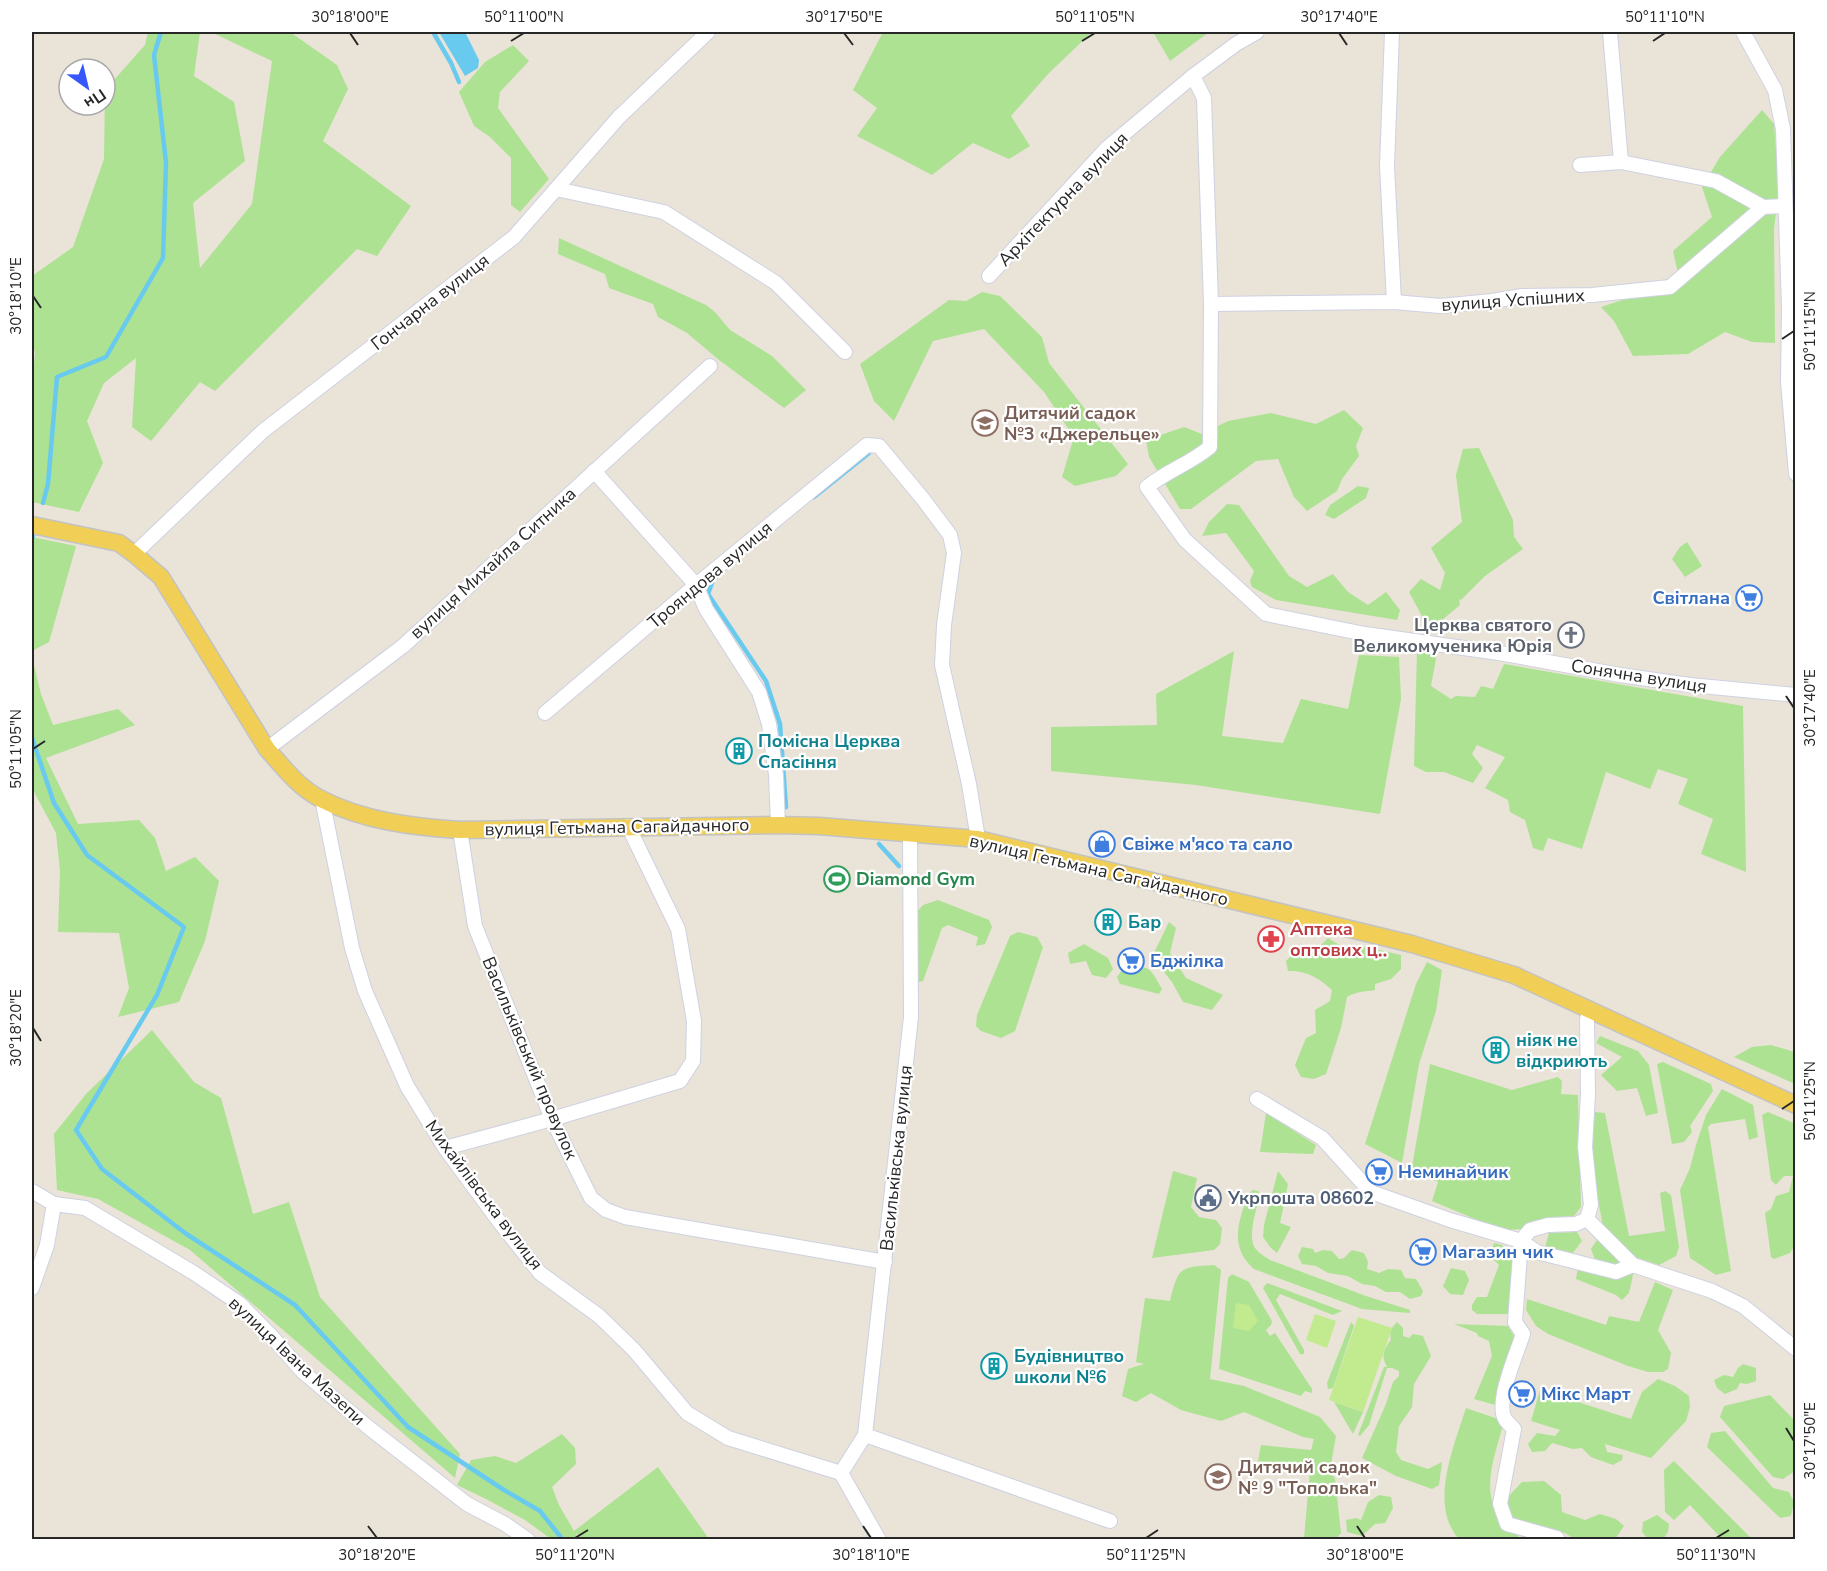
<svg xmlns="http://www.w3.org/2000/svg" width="1827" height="1571" font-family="'Nunito Sans',sans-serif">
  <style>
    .green { fill: #ade293 }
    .pitch { fill: #c2ea8f }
    .water { fill: #69caef }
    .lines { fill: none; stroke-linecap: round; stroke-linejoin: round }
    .stream { stroke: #69caef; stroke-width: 4.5 }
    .minor-casing { stroke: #ced1e1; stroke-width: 16 }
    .major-casing { stroke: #c3c3c3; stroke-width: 19 }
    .minor { stroke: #fff; stroke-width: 14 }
    .major { stroke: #f1cf56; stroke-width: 16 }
    .ticks { fill: none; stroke: #272727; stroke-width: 2 }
    .labels { text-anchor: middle; stroke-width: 4.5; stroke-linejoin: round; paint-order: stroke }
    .street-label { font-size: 18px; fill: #272727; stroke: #fff }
    .education-label { font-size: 18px; font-weight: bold; fill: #785e54; stroke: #fff; text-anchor: start }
    .shop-label { font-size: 18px; font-weight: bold; fill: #366cbe; stroke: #fff; text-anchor: start }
    .worship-label { font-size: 18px; font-weight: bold; fill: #5b616d; stroke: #fff; text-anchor: end }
    .culture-label { font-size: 18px; font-weight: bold; fill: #0d838f; stroke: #fff; text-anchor: start }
    .leisure-label { font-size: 18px; font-weight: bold; fill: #27864d; stroke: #fff; text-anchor: start }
    .health-label { font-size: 18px; font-weight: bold; fill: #be3a42; stroke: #fff; text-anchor: start }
    .service-label { font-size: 18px; font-weight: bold; fill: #4e5e75; stroke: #fff; text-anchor: start }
    .neatline { fill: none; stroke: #272727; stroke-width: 2 }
    .ticks-label { font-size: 15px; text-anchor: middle; fill: #272727 }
  </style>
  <rect width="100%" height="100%" fill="#eae3d8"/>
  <g class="green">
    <path d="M148,32h52l-6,44 40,26 11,59 -52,42 7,65 52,-64 20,-143 -61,-29h79l47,33 11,24 -25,52 88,65 -34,50 -20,-7 -142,142 -15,-9 -49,59 -19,-14 4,-69 -32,25 -17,38 16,42 -24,49 -47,-10v-111l3,-39 -3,-8v-68l41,-29 31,-88 1,-69 40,-45z"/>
    <path d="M883,32h209l-43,41 -38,43 19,30 -21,13 -36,-16 -41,32 -75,-39 20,-28 -24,-18z"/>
    <path d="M1153,32h56l-39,29z"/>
    <path d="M513,45l16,16 -29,31 -2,16 51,71 -29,33 -9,-7v-47l-21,-21 -16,-11 -15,-34 26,-30z"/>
    <path d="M1762,110l12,14 5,64 -5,41 1,114 -23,-1 -27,-10 -37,22 -55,2 -19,-35 -13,-14 21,-7 59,-13 -8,-36 39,-34 -10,-30 18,-30z"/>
    <path d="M559,238l147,67 9,7 15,18 42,26 34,34 -22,18 -65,-48 -32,-27 -29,-16 -5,-13 -44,-16 -4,-14 -47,-20z"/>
    <path d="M982,292l18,4 42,41 7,26 79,101 -12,12 -41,10 -13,-9 12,-40 -30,-45 -60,-63 -51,12 -39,80 -20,-20 -14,-37 89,-64 17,1z"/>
    <path d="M1344,410l19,18 -7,18 3,10 -17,23 -5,12 -30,20 -13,-14 -16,-38 -22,2 -65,48h-11l-31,-52 -3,-17 38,-13 18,7 26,-13 43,-8 45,11z"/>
    <path d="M1479,448l34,72 1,17 9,12 -38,27 -24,24 -2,-1 1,6 -24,20 -12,-5 -15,-28 12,-13 19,11 5,-17 -14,-25 31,-26 -6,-47 7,-26z"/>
    <path d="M1358,486l11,2 -3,10 -32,21 -9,-4 5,-10z"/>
    <path d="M1227,504l12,1 50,71 18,11 26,-13 15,18 20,13 18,-13 14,18 -3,10 -121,-20 -24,-13 -2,-6 4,-10 -28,-38 -24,3 7,-14z"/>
    <path d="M32,537l44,9 -27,96 -17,9z"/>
    <path d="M1687,542l15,24 -17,11 -13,-18 8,-12z"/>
    <path d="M1234,651l-12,85 61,7 18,-44 47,10 11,-54 40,2 2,42 -21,115 -184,-29 -145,-14v-44l106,-2 -1,-31z"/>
    <path d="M1417,651l20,2 -6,33 20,13 5,-3 19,1 6,-11 12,3 11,-25 239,42 3,166 -45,-18 12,-35 -35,-15 10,-25 -30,-10 -8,20 -44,-17 -24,77 -34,-11 -5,13 -10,-3 -8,-28 -15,-8 -2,-12 -23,-12 20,-31 -28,-12 -5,9 11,14 -10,15 -29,-11h-18l-12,-6z"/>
    <path d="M32,657l9,37 12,31 65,-16 17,16 -89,33 32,66 61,-4 16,18 11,33 29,-14 24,24 -14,60 -26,61 -61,15 11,-29 -10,-55 -61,-1 2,-61 -4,-38 -24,-45z"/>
    <path d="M938,900l51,20 3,7 -7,17 -9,2 2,-9 -30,-12 -6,3 -19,53 -8,2v-69l8,-9z"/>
    <path d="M1169,922l7,6 -6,25 16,25 37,17 -11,15 -29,-8 -11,-20 -20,-25z"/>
    <path d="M1018,932l19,5 6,10 -28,84 -14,7 -20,-7 -5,-5 1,-11 33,-79z"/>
    <path d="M1328,938l21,13 13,-5 39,9v14l-10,10 -16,5v6c-11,2 -18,1 -28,7l-6,31 -15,46 -12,5 -13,-2 -6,-12 11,-27 10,-5 -1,-23 15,-9 2,-11c-13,-12 -26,-20 -44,-19l-2,-10 6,-6c18,3 24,-5 36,-17z"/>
    <path d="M1084,944l24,14 5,11 -7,9 -14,-3 -6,-14 -16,3 -2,-11z"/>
    <path d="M1427,962l15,8 -6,41 -17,53 -17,99 -37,-19 51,-160z"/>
    <path d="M1125,966c26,1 24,0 37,23l-3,5 -39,-10 -3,-7z"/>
    <path d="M152,1030l42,52 27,16 32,116 36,-12 31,95 140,157 -5,24 -265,-228 -92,-51 -41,-9 -3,-56 32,-40z"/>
    <path d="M1600,1036l38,15 11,14 9,48 -12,3 -9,-28 -20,3 -16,-16 21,-18 -26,-14z"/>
    <path d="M1771,1045l24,7v32l-61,-27 18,-10z"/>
    <path d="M1663,1062l48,22 2,7 -23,35 2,6 -8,10 -12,2 -15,-80z"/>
    <path d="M1430,1064l82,26 46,-13 4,4 -1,13 17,1 3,112 -7,9 -29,2 -21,11 -23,1 -69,-29 6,-19 -27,-10z"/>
    <path d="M1722,1089l31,16 5,32 -9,3 -4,-21 -34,5 -3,3 23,144 -15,4 -26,-17 -10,-68 10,-22 6,-23 10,-30z"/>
    <path d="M1594,1112l11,1 24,123 36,-5 -5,-38 5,-2 6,4 8,52 -3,9 -17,9 -27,-9 -29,-30 -12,-62z"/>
    <path d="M1768,1112l28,12 -1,121 -5,8 -16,6 -3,-2 -6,-44 6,-4 5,-13 13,-4 4,-16h-9l-8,9 -5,-5 -9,-65z"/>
    <path d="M1266,1113l50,32 -3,9 -53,-2z"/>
    <path d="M1173,1171l24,7 -6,29 8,10 17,3 6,8 -2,16 -6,6 -62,8z"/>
    <path d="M1278,1171l10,13 -8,39 11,4 -14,26 -7,-6 -7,-10 1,-12z"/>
    <path d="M1253,1190l5,1 2,4c-3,13 -13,41 -5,53 3,5 11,9 15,12l96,36 44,14v3l-48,-4 -108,-40c-26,-22 -15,-50 -5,-76z"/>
    <path d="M1577,1232l5,9 -13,17 -24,-11 4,-14z"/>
    <path d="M1597,1240l20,14 17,16 -5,23 -7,7 -6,-5 -40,-16 2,-12 18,-5 -5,-13z"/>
    <path d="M1494,1243l8,2 12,13 -6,56h-31l-5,-4v-5l5,-8h10l12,-32 -9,-9z"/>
    <path d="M1302,1247l11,2 2,4 8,-3 9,1 7,8 5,-1 8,-8 12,3 4,9 -1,7 12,4 9,-4 13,1 4,8 11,1 7,12 -2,5 -11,3 -10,-7h-14l-11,-6 -13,-2 -14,-8 -20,-3 -12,-7 -14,-2 -4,-8z"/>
    <path d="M1214,1265l7,5 -11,109 34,7 76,31 16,19 -6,34 5,9 6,54 -5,6h-32l6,-69 -52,-9 3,-16 50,5 3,-11 -11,-2 -59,-25 -23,9 -40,-11 -30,-17 -15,9 -14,-6 6,-27 16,-5 -8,-2 9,-64 25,3c8,-34 10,-34 44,-36z"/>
    <path d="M1451,1268l14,3 4,9 -6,15 -13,-1 -7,-8z"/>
    <path d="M1232,1274l17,8 23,39 -1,4 -5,5 4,6 5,-3 37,56v4l-7,-2 -4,5 -82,-27 9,-91z"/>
    <path d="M1655,1282l18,8 -15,40 13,23 -3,16 -5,3h-15l-20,-6 -80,-32 -12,-8 -10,-16 1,-11 79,26 3,-9 30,6z"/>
    <path d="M1267,1283l75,28 -9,4 -53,-21 -4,6 28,50v4h-4l-37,-66z"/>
    <path d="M1351,1322l3,4 -21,62 -5,1 -1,-6z"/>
    <path d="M1397,1322l6,6v8l6,2 4,-4 10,2 8,20 -17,28 -2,23 -13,19 -3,26 5,8 27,9 14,-7 -3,23 -7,4 -36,-13 -34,-18 24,-54 7,-22 6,-6v-5l-7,-3h-5l-18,57 -9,11 -2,-1 26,-68h3c-6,-11 -4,-17 4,-27 -2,-8 0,-12 6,-18z"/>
    <path d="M1454,1324l54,2 6,10 -19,69 -21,-6 18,-43 -3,-15 -11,-5 -1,-3z"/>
    <path d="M1743,1364l13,4v13l-9,3 -7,-1 -3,6 -12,5 -8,-6 -3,-8 10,-5 9,2 5,-9z"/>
    <path d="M1658,1379l17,7 14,10 1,11 -4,14 -35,37 -46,-14 2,8 16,3 -1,5 -9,5 -22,-8 -9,-9 -9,1 -21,-6 -7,8 -13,1 -4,-8 9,-11 18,3 5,-6 -29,-9 9,-31 91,29 11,-27z"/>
    <path d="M1770,1395l25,26v50l-12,8 -10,-2 -53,-60 4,-11z"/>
    <path d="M1334,1402l29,10 -10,22z"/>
    <path d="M1466,1408l38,13c-7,29 -23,64 -7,92 4,7 16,12 23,16l-2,9 2,1h-59c-5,-2 -6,-5 -9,-10 -19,-33 3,-87 14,-121z"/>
    <path d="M1725,1431l48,57 16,4 5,10 -3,14 -11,2 -73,-71 4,-14z"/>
    <path d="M562,1434l13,14 1,16 -24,23 7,18 15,26 84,-64 51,72 -128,1 -5,-7 1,6h-26l-26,-19 -39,-21 -29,-14 14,-25 24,-4 21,7z"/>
    <path d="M1674,1461l78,78h-30l-32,-34 -16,15 -9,-8 -1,-42z"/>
    <path d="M1544,1481l17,14 1,17 23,8 15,-6 16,5 8,7 -9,13h-40l-10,-6 -41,-7 -14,-9 -4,-18 16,-17z"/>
    <path d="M1379,1495l12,2 2,11 -8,15 -10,1 -13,12 -15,-4 -1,-12 10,-2 5,2 7,-18z"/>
    <path d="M1657,1515l12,9 -1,8 -5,7h-15l-6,-7 1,-10z"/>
  </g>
  <g class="pitch">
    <path d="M1236,1303l13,2 9,16 -9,10 -16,-3z"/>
    <path d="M1315,1314l21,7 -9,27 -21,-8z"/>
    <path d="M1358,1317l34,11 -29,84 -34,-12z"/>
  </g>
  <path class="water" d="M439,32h26l14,28 -1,8 -13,8z"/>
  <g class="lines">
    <g class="stream">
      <path d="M433,32l18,31 8,19"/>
      <path d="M814,497l55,-44"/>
      <path d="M43,503l5,-19 9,-107 49,-20 57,-99 3,-95 -12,-108 7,-23"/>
      <path d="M32,539l1,-4"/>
      <path d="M716,577l-3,3 -5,14 58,87 14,43 6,83"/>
      <path d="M32,738l22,65 33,52 97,72 -27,68 -81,135 26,39 83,64 110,72 113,122 96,63 36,21 23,29"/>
      <path d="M879,844l20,22"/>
    </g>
    <g class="minor-casing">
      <g id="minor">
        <path d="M1392,32l-5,134 7,136"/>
        <path d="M1610,32l11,130"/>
        <path d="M1743,32l32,58 8,39 6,178 -1,75 8,92"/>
        <path d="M1193,76l11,22 7,206 -1,143c-19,16 -43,24 -63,40l38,53 81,74 99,20 134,19 121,22 70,10 106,10"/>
        <path d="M1580,165l41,-3 95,19 47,26"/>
        <path d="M556,189l108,23 112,71 69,69"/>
        <path d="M989,276l118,-128 86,-72 43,-32 21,-12"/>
        <path d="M1211,304l183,-2 46,4 52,-5 30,-5 70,-1 78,-8 93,-80 21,-1"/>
        <path d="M594,471l102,114 10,24 53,83 10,32 7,51 2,50"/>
        <path d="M134,554l129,-123 251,-194 105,-120 89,-85"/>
        <path d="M545,713l151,-128 171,-140 12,1 44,53 27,36 4,18 -10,72 -2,40 27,119 9,55"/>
        <path d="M267,749l136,-103 307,-280"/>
        <path d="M322,799l30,149 13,43 42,95 38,62 56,76 39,49 59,43 35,34 53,63 41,25 113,35 38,67"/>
        <path d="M460,830l15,96 77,193 39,79 15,12 19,7 260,45"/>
        <path d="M1257,1099l65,39 49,54 79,28 71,21 16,11 79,20 17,-7"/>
        <path d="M445,1148l107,-29 128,-38 13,-20 1,-40 -16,-92 -50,-103"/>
        <path d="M32,1191l22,13 -7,41 -15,43"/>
        <path d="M54,1204l31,4 109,65 46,31 33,34 30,34 65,55 99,77 38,20 23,16"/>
        <path d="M1587,1219l46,46 79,26 31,15 53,43"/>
        <path d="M865,1435l245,86"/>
        <path d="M841,1473l24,-38 46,-418 -1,-182"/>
        <path d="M1556,1540l1,-2 -50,-14 -7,-20 14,-75c-3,-3 -7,-7 -9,-10 -10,-17 12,-66 18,-85l-8,-12 6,-81 9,-11 18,-5 28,-1 11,-5 4,-14 -6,-58 3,-52 -1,-75 2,-11"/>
      </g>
    </g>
    <g class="major-casing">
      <path id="major" d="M32,525l87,18 15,11 27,23 106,172c16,18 32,39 54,50 42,22 93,28 139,31l318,-5 41,1 159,13 434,105 102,31 282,130"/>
    </g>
    <use href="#minor" class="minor"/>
    <use href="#major" class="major"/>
  </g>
  <path class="ticks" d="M350,33l8,12M844,33l9,12M1339,33l8,12M511,41l13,-8M1082,41l13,-8M1653,41l12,-8M33,296l8,12M1782,339l12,-8M1786,696l8,12M33,749l12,-8M33,1028l8,13M1782,1109l12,-8M1786,1428l8,13M368,1526l9,12M863,1526l8,12M1357,1526l8,12M575,1538l13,-8M1146,1538l12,-8M1716,1538l13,-8"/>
  <defs>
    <g id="school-ring" transform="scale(1.35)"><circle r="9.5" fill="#fff" stroke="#8d6e63" stroke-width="1.5"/><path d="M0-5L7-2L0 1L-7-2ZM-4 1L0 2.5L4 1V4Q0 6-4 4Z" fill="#8d6e63"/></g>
    <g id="supermarket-ring" transform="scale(1.35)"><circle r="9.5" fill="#fff" stroke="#3f7fe0" stroke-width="1.5"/><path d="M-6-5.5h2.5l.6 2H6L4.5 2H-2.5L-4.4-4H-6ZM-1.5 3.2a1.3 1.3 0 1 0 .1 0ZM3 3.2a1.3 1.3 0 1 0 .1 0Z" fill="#3f7fe0"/></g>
    <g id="church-ring" transform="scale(1.35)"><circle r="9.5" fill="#fff" stroke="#6b7280" stroke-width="1.5"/><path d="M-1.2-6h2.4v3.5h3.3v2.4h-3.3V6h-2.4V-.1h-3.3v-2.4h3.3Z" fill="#6b7280"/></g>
    <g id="building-ring" transform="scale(1.35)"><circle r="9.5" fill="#fff" stroke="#0f9aa8" stroke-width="1.5"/><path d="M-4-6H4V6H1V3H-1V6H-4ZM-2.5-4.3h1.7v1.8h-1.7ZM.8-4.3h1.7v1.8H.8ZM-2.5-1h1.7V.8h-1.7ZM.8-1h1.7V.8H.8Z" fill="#0f9aa8"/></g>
    <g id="shop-ring" transform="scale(1.35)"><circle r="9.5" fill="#fff" stroke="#3f7fe0" stroke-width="1.5"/><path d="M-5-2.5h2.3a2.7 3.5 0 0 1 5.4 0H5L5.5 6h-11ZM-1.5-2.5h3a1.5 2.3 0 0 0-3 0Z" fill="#3f7fe0"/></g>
    <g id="stadium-ring" transform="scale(1.35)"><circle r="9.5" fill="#fff" stroke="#2e9e5b" stroke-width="1.5"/><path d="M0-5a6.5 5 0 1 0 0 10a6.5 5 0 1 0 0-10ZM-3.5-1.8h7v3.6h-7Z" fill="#2e9e5b"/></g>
    <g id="pharmacy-ring" transform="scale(1.35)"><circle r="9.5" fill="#fff" stroke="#e0444e" stroke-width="1.5"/><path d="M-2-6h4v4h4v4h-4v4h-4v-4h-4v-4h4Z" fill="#e0444e"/></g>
    <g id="civic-ring" transform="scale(1.35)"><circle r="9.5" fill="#fff" stroke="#5c6f8a" stroke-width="1.5"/><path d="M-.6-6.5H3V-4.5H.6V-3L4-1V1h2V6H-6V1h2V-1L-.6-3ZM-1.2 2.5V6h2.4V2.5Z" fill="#5c6f8a"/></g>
  </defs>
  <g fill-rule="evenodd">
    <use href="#school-ring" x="985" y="423"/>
    <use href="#supermarket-ring" x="1749" y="598"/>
    <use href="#church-ring" x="1571" y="635"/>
    <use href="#building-ring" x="739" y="751"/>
    <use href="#shop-ring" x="1102" y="844"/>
    <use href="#stadium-ring" x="837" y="879"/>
    <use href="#building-ring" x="1108" y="922"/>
    <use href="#pharmacy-ring" x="1271" y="939"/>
    <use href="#supermarket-ring" x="1131" y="961"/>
    <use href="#building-ring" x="1496" y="1050"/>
    <use href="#supermarket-ring" x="1379" y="1172"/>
    <use href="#civic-ring" x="1208" y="1198"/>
    <use href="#supermarket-ring" x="1423" y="1252"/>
    <use href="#building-ring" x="994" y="1366"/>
    <use href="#supermarket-ring" x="1522" y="1394"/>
    <use href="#school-ring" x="1218" y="1477"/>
  </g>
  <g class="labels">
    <g class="street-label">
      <text transform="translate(1063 199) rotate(-46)" y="6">Архітектурна вулиця</text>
      <text transform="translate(1513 300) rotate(-4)" y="6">вулиця Успішних</text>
      <text transform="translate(430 302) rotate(-38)" y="6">Гончарна вулиця</text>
      <text transform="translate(493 563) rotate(-42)" y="6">вулиця Михайла Ситника</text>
      <text transform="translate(710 575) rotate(-40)" y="6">Трояндова вулиця</text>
      <text transform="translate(1639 676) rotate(9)" y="6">Сонячна вулиця</text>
      <text transform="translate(617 827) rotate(-1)" y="6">вулиця Гетьмана Сагайдачного</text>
      <text transform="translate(1099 870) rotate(13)" y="6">вулиця Гетьмана Сагайдачного</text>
      <text transform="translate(530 1058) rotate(67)" y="6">Васильківський провулок</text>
      <text transform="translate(896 1158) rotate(-84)" y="6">Васильківська вулиця</text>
      <text transform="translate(484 1195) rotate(53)" y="6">Михайлівська вулиця</text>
      <text transform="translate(297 1361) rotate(43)" y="6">вулиця Івана Мазепи</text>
    </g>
    <g class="education-label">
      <text x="1004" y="419">Дитячий садок<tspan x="1004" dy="21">№3 «Джерельце»</tspan></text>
      <text x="1238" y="1473">Дитячий садок<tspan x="1238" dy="21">№ 9 "Тополька"</tspan></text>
    </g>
    <g class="shop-label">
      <text x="1730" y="604" text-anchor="end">Світлана</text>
      <text x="1122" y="850">Свіже м'ясо та сало</text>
      <text x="1150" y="967">Бджілка</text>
      <text x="1398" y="1178">Неминайчик</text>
      <text x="1442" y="1258">Магазин чик</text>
      <text x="1541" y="1400">Мікс Март</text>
    </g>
    <g class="worship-label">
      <text x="1552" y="631">Церква святого<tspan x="1552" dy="21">Великомученика Юрія</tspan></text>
    </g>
    <g class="culture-label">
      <text x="758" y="747">Помісна Церква<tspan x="758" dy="21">Спасіння</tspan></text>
      <text x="1128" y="928">Бар</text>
      <text x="1516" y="1046">ніяк не<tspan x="1516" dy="21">відкриють</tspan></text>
      <text x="1014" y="1362">Будівництво<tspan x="1014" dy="21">школи №6</tspan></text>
    </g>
    <g class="leisure-label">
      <text x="856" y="885">Diamond Gym</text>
    </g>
    <g class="health-label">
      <text x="1290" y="935">Аптека<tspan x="1290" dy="21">оптових ц‥</tspan></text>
    </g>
    <g class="service-label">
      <text x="1228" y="1204">Укрпошта 08602</text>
    </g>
  </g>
  <rect width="1827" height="1571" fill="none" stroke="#ffffff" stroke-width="66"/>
  <g transform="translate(87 87) rotate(146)"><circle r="28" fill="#ffffff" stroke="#a9a9a9" stroke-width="1.5"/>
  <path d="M0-4.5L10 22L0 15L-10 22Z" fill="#3557fb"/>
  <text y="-9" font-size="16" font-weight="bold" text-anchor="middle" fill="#272727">Пн</text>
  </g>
  <rect x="33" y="33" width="1761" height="1505" class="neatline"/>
  <g class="ticks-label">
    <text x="350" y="22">30°18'00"E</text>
    <text x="524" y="22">50°11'00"N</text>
    <text x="844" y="22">30°17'50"E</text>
    <text x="1095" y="22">50°11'05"N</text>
    <text x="1339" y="22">30°17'40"E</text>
    <text x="1665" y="22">50°11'10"N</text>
    <text transform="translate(16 296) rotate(-90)" y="5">30°18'10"E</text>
    <text transform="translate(1810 331) rotate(-90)" y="5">50°11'15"N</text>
    <text transform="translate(1810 708) rotate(-90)" y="5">30°17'40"E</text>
    <text transform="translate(16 749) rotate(-90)" y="5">50°11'05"N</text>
    <text transform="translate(16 1028) rotate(-90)" y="5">30°18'20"E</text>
    <text transform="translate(1810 1101) rotate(-90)" y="5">50°11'25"N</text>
    <text transform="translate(1810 1441) rotate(-90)" y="5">30°17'50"E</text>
    <text x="377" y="1560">30°18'20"E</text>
    <text x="575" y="1560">50°11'20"N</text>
    <text x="871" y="1560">30°18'10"E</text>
    <text x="1146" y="1560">50°11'25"N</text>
    <text x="1365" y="1560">30°18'00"E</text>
    <text x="1716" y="1560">50°11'30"N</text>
  </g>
</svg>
